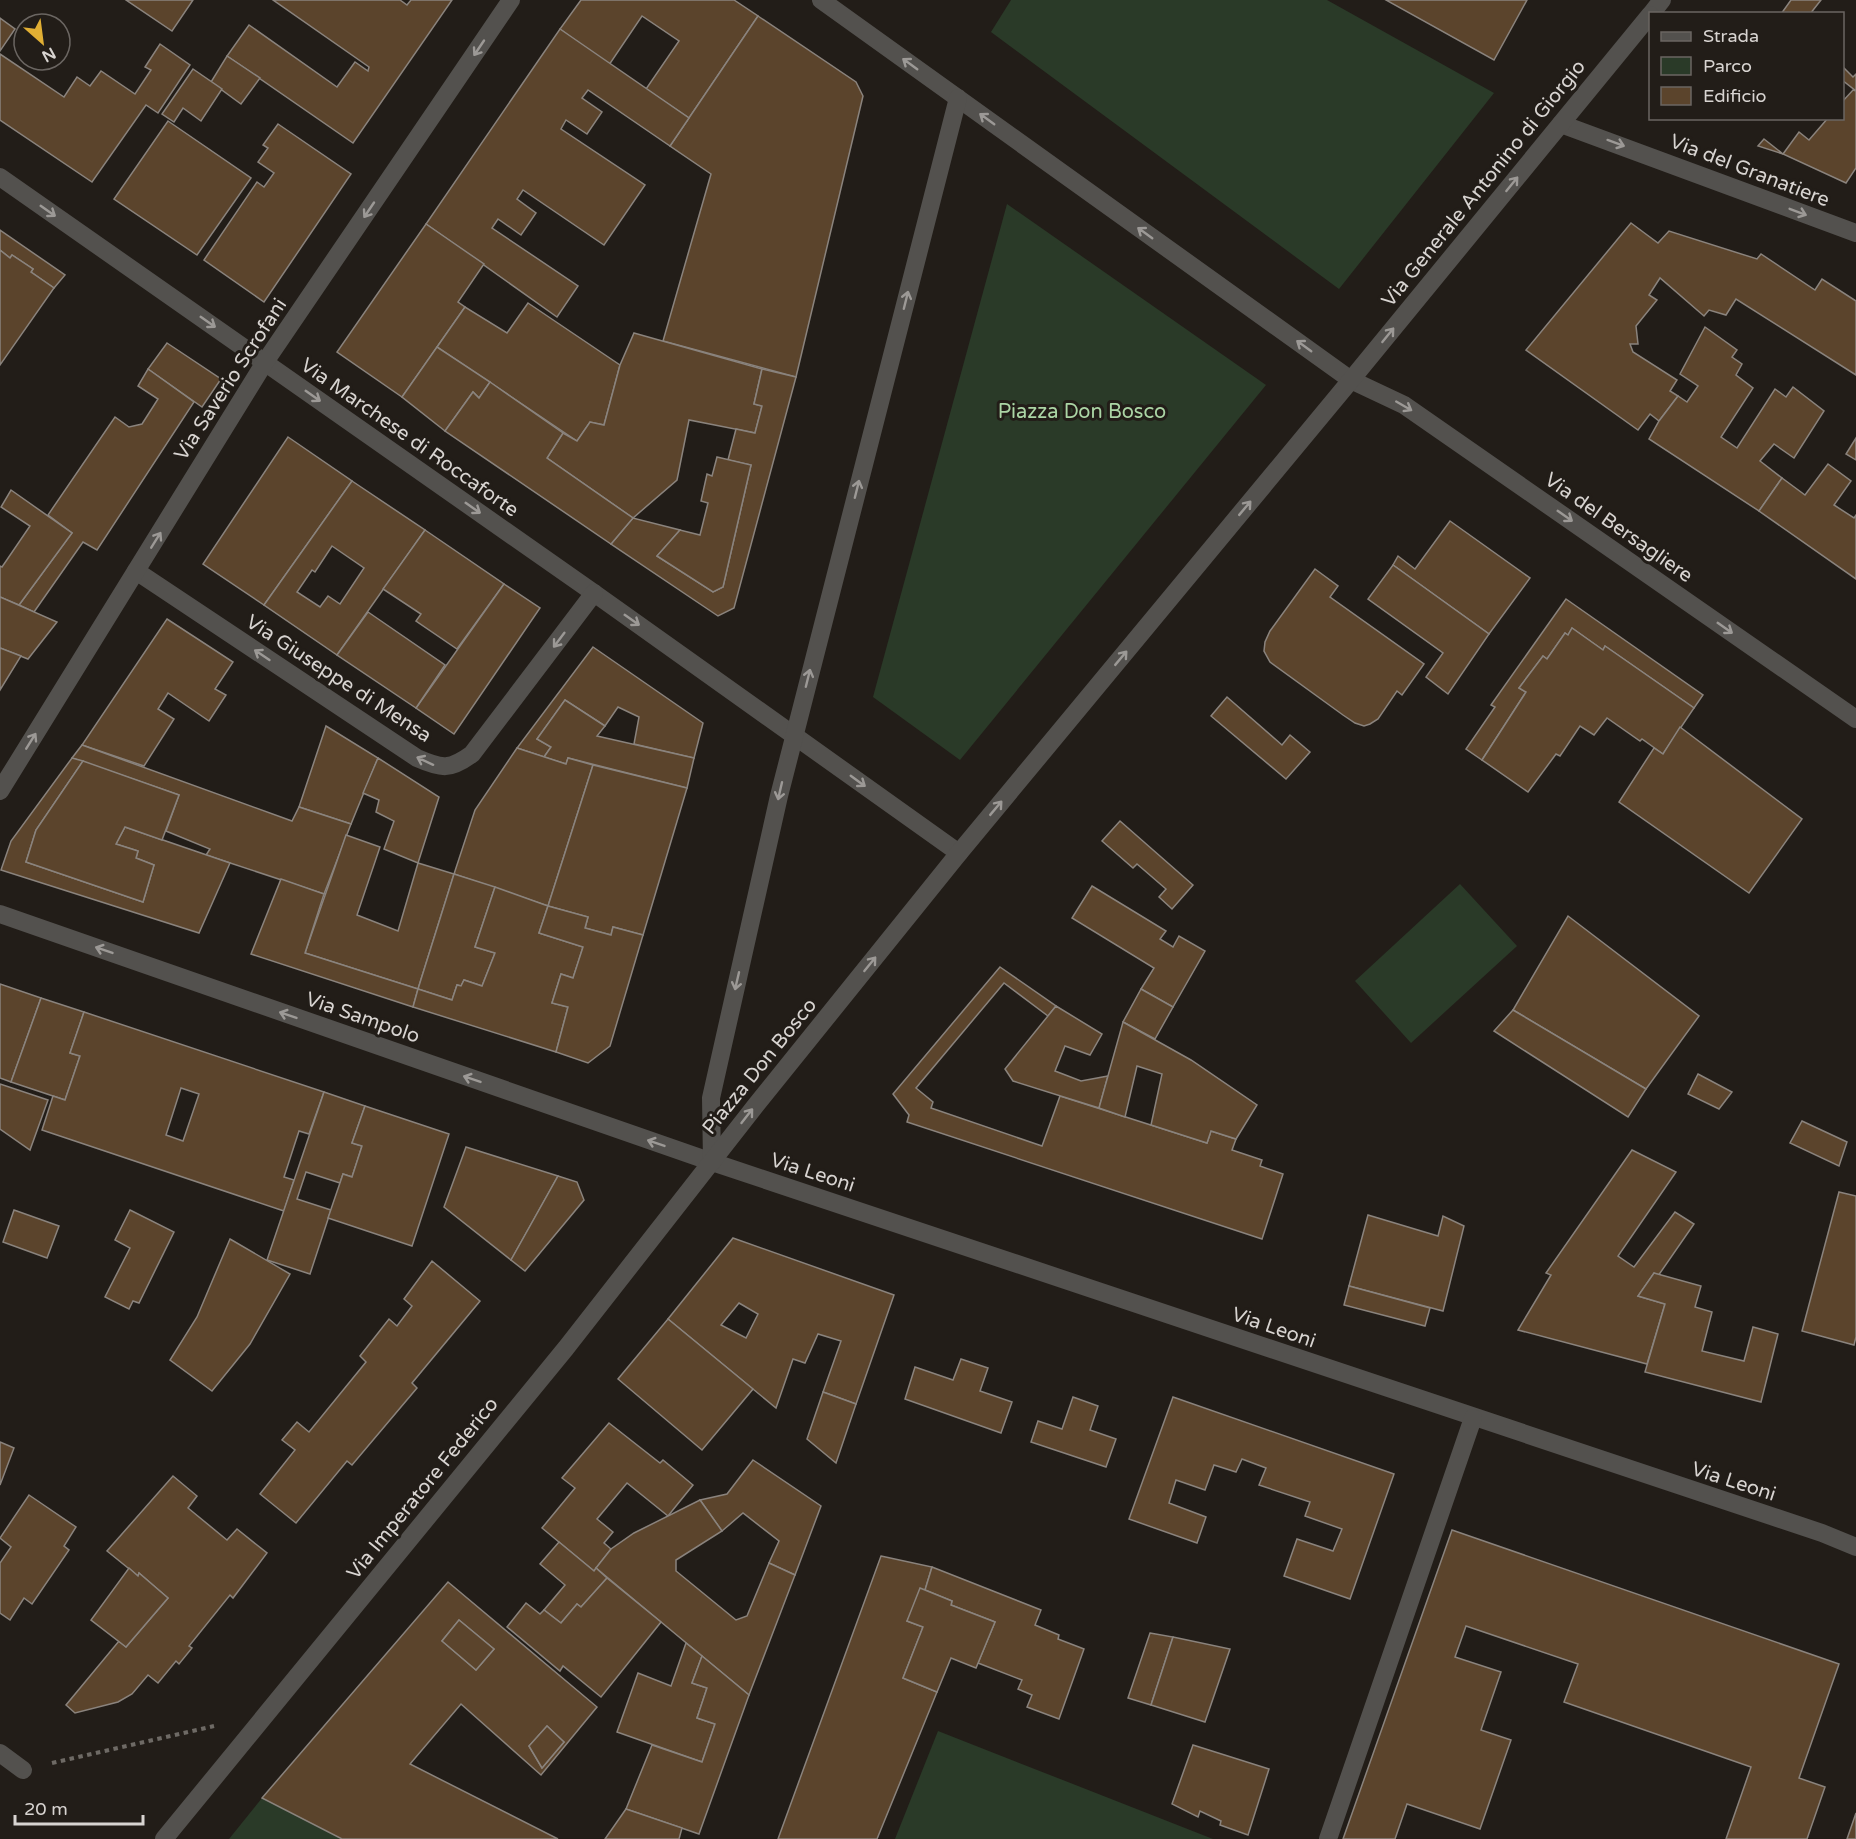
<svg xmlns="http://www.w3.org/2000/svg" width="1856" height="1839" font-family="'Varela Round',sans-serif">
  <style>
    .green { fill: #2a3a28 }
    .building { fill: #5b442c; stroke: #8a837d; stroke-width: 1.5; fill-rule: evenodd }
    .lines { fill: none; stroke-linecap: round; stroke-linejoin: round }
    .path { stroke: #6e6a65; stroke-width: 4; stroke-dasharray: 4.5 4.5; stroke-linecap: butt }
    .minor { stroke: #53514e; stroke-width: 18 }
    .oneway { stroke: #9c9996 }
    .labels { text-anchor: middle; stroke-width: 6; stroke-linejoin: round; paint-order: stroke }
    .street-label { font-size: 20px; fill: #d8d4d1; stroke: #221d18 }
    .park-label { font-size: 20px; fill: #abd5a5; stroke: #221d18 }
  </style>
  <rect width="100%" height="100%" fill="#221d18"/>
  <g class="green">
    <path d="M1011,0h316l167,93 -155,196 -348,-257z"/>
    <path d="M1007,204l259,181 -306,375 -87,-63z"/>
    <path d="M1460,884l57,62 -106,97 -56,-62z"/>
    <path d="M938,1731l275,108h-318z"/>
    <path d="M262,1798l81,41h-114z"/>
  </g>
  <g class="building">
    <path d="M126,0h67l-21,31z"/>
    <path d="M273,0h127l7,5 4,-5h41l-99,143 -126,-87 22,-31 88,62 18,-25 13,9 1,-4z"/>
    <path d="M581,0h153l24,16 -69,102 -43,-29 33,-48 -37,-25 -33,49 -49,-36z"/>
    <path d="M1386,0h141l-33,60z"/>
    <path d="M1791,0h30l-11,14h-29z"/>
    <path d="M758,16l98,66 7,14 -67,281 -133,-36 48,-167 -41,-28z"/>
    <path d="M0,18l15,11 -15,22z"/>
    <path d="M560,29l129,89 -19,28 -82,-56 -6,8 20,14 -15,22 -21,-14 -5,9 84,56 -41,60 -81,-55 -6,9 19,14 -15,22 -23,-16 -6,9 86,58 -21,31 -131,-93z"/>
    <path d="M160,44l30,21 -32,48 -12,-8 -54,77 -92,-62v-66l64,43 13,-20 13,9 11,-15 34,23 16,-24 -6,-3z"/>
    <path d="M227,56l33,22 -19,26 -30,-22z"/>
    <path d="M1842,66l11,11 3,-3v17l-14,-11z"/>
    <path d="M193,69l29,20 -21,32 -18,-13 -9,14 -12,-8z"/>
    <path d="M1853,90l3,1v77l-10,15 -63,-29 16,-22 10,8 19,-22h14v-16z"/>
    <path d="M168,121l83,57 -54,77 -83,-56z"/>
    <path d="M278,124l73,50 -87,128 -60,-42 53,-78 7,5 10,-14 -16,-11 10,-14 -5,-3z"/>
    <path d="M1764,139l19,15 -25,-8z"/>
    <path d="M1631,223l27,20 11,-12 88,28 4,-5 54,36 7,-11 34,22v74l-120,-76 -10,16 -17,-5 -5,6 -44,-38 -11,17 8,5 -21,26 2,18h-8l3,8 44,28 -7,11 8,5 -19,25 -9,-7 -12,16 -112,-80z"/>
    <path d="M426,224l58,40 -26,38 7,5 -63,90 -65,-45z"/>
    <path d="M0,230l65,45 -11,13 -23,-16 2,-3 -21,-14 -2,3 -10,-8z"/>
    <path d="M0,250l10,8 2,-3 21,14 -2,3 23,16 -54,77z"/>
    <path d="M528,303l92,62 -16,60 -14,-3 -13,19 -140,-94 28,-40 42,26z"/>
    <path d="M1705,327l32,23 -5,7 10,7 -6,11 17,13 -32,49 16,11 38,-59 11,8 7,-10 31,24 -30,47 -20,-14 -14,17 22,17 -23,33 -110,-72 10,-18 19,-25 9,6 11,-16 -18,-12z"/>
    <path d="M634,333l128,36 -8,35 8,2 -7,27 -66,-13 -12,60 -44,38 -86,-60 16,-25 14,8 13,-19 14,3 16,-60z"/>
    <path d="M167,343l54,36 -19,28 -54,-38z"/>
    <path d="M437,347l53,35 -11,16 -6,-6 -28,39 -43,-34z"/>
    <path d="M148,369l46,33 -97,148 -14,-8 -49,70 -15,-7 53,-72 -24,-18 67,-98 14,10 13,-3 16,-25 -20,-13z"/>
    <path d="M762,369l34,8 -62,231 -16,8 -107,-72 22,-26 47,12 -23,26 56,36 10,-5 28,-122 -23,-5 8,-31 19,4 7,-27 -8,-2z"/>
    <path d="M490,382l73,51 -16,25 86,60 -22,26 -166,-113 28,-39 6,6z"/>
    <path d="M288,437l64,44 -88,124 -61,-41z"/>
    <path d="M1856,438v22l-10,-6z"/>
    <path d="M717,457l34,8 -28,122 -10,5 -56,-36 23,-26 20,5 8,-32 -7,-2 6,-27 5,2z"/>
    <path d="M1828,464l23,17 -17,24 20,13 2,-3v64l-97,-68 23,-33 23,17z"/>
    <path d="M352,481l73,49 -88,125 -73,-50zM332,546l32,22 -24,36 -12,-8 -8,11 -23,-15 15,-22 3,2z"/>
    <path d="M11,490l61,43 -53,72 -19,-8v-31l2,1 28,-41 -29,-19z"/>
    <path d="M1450,521l80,57 -41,56 -96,-69 5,-9 17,13z"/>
    <path d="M425,530l79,54 -47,65 -41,-28 5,-7 -38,-25z"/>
    <path d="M1393,565l96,69 -41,60 -22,-17 17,-24 -75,-54z"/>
    <path d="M1315,569l23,17 -8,11 94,67 -22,31 -5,-4 -19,28 -8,5 -6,2 -9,-3 -12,-8 -73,-53 -6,-11 1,-9 5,-11z"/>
    <path d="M504,584l36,24 -86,126 -38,-26z"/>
    <path d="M0,597l57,25 -29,37 -28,-11z"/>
    <path d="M1566,599l137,96 -9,13 -89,-62 -2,4 -31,-22 -4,7 -3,-2 -18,26 -4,-3 -24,32 7,4 -44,68 -16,-11 29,-42 -4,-2z"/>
    <path d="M368,612l77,53 -29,43 -79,-53z"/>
    <path d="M167,619l66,43 -18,27 11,6 -17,26 -41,-28 -10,16 16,10 -30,47 -62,-21z"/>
    <path d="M1572,628l31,22 2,-4 89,62 -31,46 -21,-15 -2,2 -33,-23 -13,17 -14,-9 -20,30 -4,-2 -28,38 -46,-32 44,-68 -7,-4 24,-32 4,3 18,-26 3,2z"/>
    <path d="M593,647l110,76 -9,35 -60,-14 5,-27 -21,-10 -13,19 -40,-26 -28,39 14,8 -7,10 -27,-9z"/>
    <path d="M0,648l21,8 -21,34z"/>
    <path d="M1227,697l55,48 8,-10 20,17 -24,27 -75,-63z"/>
    <path d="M565,700l40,26 -8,10 97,22 -7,30 -119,-30 -2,6 -22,-7 7,-10 -14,-8z"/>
    <path d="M326,726l52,32 -27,66 -52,-17z"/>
    <path d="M1680,727l122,92 -53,74 -130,-91 35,-54 9,6z"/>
    <path d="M82,745l210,76 7,-14 52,17 -27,70 -118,-39 4,-6 -44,-18 13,-36 -107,-37z"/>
    <path d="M517,748l49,16 2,-6 25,7 -45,141 -94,-32 21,-64z"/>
    <path d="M72,758l11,3 -47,69 -10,32 117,40 11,-37 -18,-7 2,-7 -22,-7 9,-17 105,36 -31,70 -198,-63 10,-29z"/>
    <path d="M378,758l61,39 -21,66 -34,-14 10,-28 -18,-9 3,-12 -16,-7z"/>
    <path d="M83,761l96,34 -17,45 -37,-13 -9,17 22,7 -2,7 18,7 -11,37 -117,-40 10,-32z"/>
    <path d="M593,765l94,23 -44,147 -30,-8 -2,8 -26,-7 3,-11 -40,-11z"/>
    <path d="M1120,821l73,64 -21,24 -13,-12 7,-8 -29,-25 -4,4 -31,-27z"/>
    <path d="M346,835l34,12 -23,68 41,16 20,-68 36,11 -36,115 -113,-36z"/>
    <path d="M454,874l41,13 -20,60 20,6 -13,33 -18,-6 -3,6 -4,-1 -5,15 -34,-11z"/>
    <path d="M281,879l43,15 -19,59 113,36 -5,18 -162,-53z"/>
    <path d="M1092,886l74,45 -6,8 13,8 6,-11 26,15 -32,56 -32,-18 13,-21 -82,-50z"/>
    <path d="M495,887l53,19 -9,27 44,14 -10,31 -12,-4 -9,29 16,4 -12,45 -143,-45 5,-18 34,11 5,-15 4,1 3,-6 18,6 13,-33 -20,-6z"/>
    <path d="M548,906l40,11 -3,11 26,7 2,-8 30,8 -33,111 -22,17 -32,-11 12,-45 -16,-4 9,-29 12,4 10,-31 -44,-14z"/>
    <path d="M1568,916l131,100 -53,73 -133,-79z"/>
    <path d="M1000,967l56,39 -8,10 -44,-33 -88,105 17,14 -2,6 111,38 18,-50 147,47 4,-12 25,8 -4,11 30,10 -2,6 23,8 -21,65 -355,-117 2,-7 -16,-21z"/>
    <path d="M0,984l41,14 -30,84 -11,-4z"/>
    <path d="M1141,989l32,18 -18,32 -32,-17z"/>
    <path d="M41,998l43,14 -14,41 10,3 -15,44 -54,-18z"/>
    <path d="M1056,1006l46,28 -12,21 -25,-9 -10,25 26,10 27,-5 -9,32 -86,-27 -8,-12z"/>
    <path d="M1513,1010l133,79 -18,28 -134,-86z"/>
    <path d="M84,1012l240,80 -15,42 -10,-3 -15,46 10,3 -10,31 -242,-81 11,-34 12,4 15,-44 -10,-3zM181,1088l18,6 -16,47 -17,-6z"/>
    <path d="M1123,1022l68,38 66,45 -21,34 -25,-8 -4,12 -56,-18 11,-51 -25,-8 -12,51 -26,-9z"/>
    <path d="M1698,1074l34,18 -13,17 -31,-15z"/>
    <path d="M0,1084l48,16 -18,50 -30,-21z"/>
    <path d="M324,1092l41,14 -13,37 10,3 -10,31 -9,-3 -3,9 -34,-11 -9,27 34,11 -21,64 -43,-14z"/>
    <path d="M365,1106l84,28 -37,112 -84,-28 15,-44 9,3 10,-31 -10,-3z"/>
    <path d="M1802,1121l45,21 -8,24 -49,-23z"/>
    <path d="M466,1147l92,29 -47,84 -67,-53z"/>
    <path d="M1632,1150l44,22 -58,84 16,11 41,-55 19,12 -36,52 -4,-3 -16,23 27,8 -18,60 -129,-34 33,-55 -5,-2z"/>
    <path d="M558,1176l19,6 7,18 -59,71 -14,-11z"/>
    <path d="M1839,1192l17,4v141l-2,8 -52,-14z"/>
    <path d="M14,1210l45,16 -12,32 -44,-16z"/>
    <path d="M130,1210l44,22 -35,71 -6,-2 -4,8 -24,-12 25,-49 -15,-8z"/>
    <path d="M1368,1215l70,21 5,-20 21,10 -21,85 -94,-25z"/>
    <path d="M733,1238l161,57 -38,109 -33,-12 18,-51 -23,-7 -13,29 -12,-4 -17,49 -108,-89zM739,1303l19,11 -12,24 -25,-13z"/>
    <path d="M230,1239l60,35 -40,70 -38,47 -42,-31 27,-43z"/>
    <path d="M432,1261l48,40 -68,82 5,5 -65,77 -5,-4 -51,62 -36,-29 35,-44 -13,-10 15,-18 12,10 57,-70 -6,-6 29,-37 8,7 15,-20 -8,-7z"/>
    <path d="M1654,1273l47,13 -6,21 17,5 -10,39 42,10 9,-34 25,7 -17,68 -116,-30 20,-68 -27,-8z"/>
    <path d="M1349,1286l81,22 -5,18 -81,-21z"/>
    <path d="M668,1319l85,70 -51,61 -84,-71z"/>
    <path d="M961,1359l27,9 -8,23 32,11 -11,31 -96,-34 10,-32 38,13z"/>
    <path d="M823,1392l33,12 -20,59 -29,-24z"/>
    <path d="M1073,1397l25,9 -8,24 26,9 -10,28 -75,-25 7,-21 24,8z"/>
    <path d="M1173,1397l221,77 -44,125 -66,-23 13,-37 36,12 9,-22 -37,-13 5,-14 -51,-17 7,-17 -24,-9 -6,13 -22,-7 -9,25 -29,-10 -7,23 37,14 -9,26 -68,-24z"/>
    <path d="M609,1423l51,40 3,-3 30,25 -25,31 -41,-33 -30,36 16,13 -9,11 7,6 -17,22 -52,-43 33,-40 -13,-10z"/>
    <path d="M0,1442l14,6 -14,37z"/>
    <path d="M753,1460l68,46 -26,69 -26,-12 10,-22 -36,-28 -21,18 -22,-31 27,-6z"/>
    <path d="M173,1476l24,20 -9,12 39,32 10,-11 30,24 -34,45 -3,-3 -41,51 3,2 -13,16 -3,-3 -18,22 -10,-8 -16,19 -14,8 -43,11 -9,-8 53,-64 7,6 42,-49 -29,-25 -1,3 -31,-25z"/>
    <path d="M29,1495l47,32 -12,19 5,4 -37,54 -8,-6 -14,22 -10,-7v-50l11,-16 -11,-9z"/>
    <path d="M700,1500l22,31 -46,29v11l60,49 11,-4 22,-53 26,12 -46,120 -153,-127 15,-19 23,-16z"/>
    <path d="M1452,1530l387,134 -40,114 26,9 -18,52h-81l25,-72 -187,-65 14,-38 -112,-38 -11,31 46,15 -20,58 30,10 -31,89 -73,-25 -12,35h-52z"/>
    <path d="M559,1542l35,29 2,-3 11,10 -26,29 -4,-3 -16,19 -17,-13 21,-25 -25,-21z"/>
    <path d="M881,1556l51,11 -7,23 -18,31 16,6 -20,51 34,14 -60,147h-99z"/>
    <path d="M932,1567l109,43 -6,15 24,10 -1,4 26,10 -25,70 -32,-12 5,-12 -14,-6 4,-9 -44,-17 17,-41 -44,-17 1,-4 -27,-11z"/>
    <path d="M129,1568l9,8 1,-3 29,25 -42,49 -35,-27z"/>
    <path d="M607,1578l54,44 -60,75 -38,-31 -3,5 -53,-44 19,-24 14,11 4,-4 17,13 16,-19 4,3z"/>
    <path d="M448,1582l149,125 -56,68 -80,-71 -51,60 148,75h-216l-80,-41zM459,1620l35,29 -18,21 -34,-29zM547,1726l17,16 -22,26 -13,-22z"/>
    <path d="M920,1588l32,13 -1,4 44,17 -19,46 -25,-10 -14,34 -34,-14 20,-51 -16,-6z"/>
    <path d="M459,1620l35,29 -18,21 -34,-29z"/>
    <path d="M1150,1633l23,4 -22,68 -23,-7z"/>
    <path d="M1173,1637l57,12 -25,73 -54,-17z"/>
    <path d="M686,1643l16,13 -10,27 15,5 -10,30 18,6 -13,38 -85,-30 21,-59 33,13z"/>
    <path d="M702,1656l47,39 -50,139 -73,-25 26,-64 50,17 13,-38 -18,-6 10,-30 -15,-5z"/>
    <path d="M547,1726l17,16 -22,26 -13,-22z"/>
    <path d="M1193,1745l76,24 -21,66 -28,-10 1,-4 -21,-10 -2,6 -26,-13z"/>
    <path d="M626,1809l56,19 -3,11h-74z"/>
    <path d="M1856,1813v26h-9z"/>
  </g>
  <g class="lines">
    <path class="path" d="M52,1763l162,-37"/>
    <g class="minor">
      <path d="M821,0l530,380 53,25 452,314"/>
      <path d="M1651,14l11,-14"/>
      <path d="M1561,124l295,109"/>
      <path d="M0,177l594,416 365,260"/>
      <path d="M136,571l281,187c25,11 33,12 55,-4l122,-161"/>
      <path d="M0,791l265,-429 246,-362"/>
      <path d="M0,914l712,248 1110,371 34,14"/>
      <path d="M712,1162l-1,-64 68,-302 179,-698"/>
      <path d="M0,1753l23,17"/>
      <path d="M164,1839l402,-491 190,-243 203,-252 392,-473 299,-365"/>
      <path d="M1328,1839l145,-421"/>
    </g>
  </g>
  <defs><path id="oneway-shaft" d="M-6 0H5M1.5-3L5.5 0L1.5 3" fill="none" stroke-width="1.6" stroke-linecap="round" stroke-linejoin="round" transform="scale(1.5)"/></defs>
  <g class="oneway">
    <use href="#oneway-shaft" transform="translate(479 48) rotate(124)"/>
    <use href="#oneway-shaft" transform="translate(910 64) rotate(-144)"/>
    <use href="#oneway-shaft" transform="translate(987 119) rotate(-144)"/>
    <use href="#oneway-shaft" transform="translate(1616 143) rotate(20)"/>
    <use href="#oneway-shaft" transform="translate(1512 184) rotate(-51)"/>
    <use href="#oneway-shaft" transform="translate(369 210) rotate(124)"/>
    <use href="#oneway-shaft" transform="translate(48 211) rotate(35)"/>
    <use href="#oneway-shaft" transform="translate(1798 212) rotate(21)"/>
    <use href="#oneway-shaft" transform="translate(1145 233) rotate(-144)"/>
    <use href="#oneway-shaft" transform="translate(906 300) rotate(-76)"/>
    <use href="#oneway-shaft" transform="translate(208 322) rotate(35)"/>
    <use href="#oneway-shaft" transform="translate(1388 335) rotate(-51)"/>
    <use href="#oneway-shaft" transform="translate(1304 346) rotate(-144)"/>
    <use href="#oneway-shaft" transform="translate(313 396) rotate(35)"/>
    <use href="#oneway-shaft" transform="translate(1404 406) rotate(30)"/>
    <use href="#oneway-shaft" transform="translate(857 489) rotate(-76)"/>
    <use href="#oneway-shaft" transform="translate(473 508) rotate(35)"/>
    <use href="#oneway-shaft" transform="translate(1245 508) rotate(-50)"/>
    <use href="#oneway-shaft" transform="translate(1565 516) rotate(35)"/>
    <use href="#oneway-shaft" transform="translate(156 540) rotate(-58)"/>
    <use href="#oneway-shaft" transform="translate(632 620) rotate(35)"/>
    <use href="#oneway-shaft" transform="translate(1725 628) rotate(35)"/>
    <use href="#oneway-shaft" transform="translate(559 640) rotate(127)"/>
    <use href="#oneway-shaft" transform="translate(262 655) rotate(-146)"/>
    <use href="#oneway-shaft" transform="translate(1121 658) rotate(-50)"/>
    <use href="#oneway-shaft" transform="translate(808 678) rotate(-76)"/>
    <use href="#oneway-shaft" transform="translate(31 741) rotate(-58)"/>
    <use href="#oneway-shaft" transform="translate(425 761) rotate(-155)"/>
    <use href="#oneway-shaft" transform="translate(858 781) rotate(36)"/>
    <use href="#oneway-shaft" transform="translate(780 791) rotate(103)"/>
    <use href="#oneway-shaft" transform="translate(996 808) rotate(-50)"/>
    <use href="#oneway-shaft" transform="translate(104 950) rotate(-161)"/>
    <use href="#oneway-shaft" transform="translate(870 964) rotate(-51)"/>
    <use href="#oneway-shaft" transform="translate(737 981) rotate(103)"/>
    <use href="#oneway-shaft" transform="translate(288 1015) rotate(-161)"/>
    <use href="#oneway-shaft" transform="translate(472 1079) rotate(-161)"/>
    <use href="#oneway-shaft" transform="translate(747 1116) rotate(-52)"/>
    <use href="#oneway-shaft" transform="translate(656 1143) rotate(-161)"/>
  </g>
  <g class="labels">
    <g class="street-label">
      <text transform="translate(1750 170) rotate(21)" y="7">Via del Granatiere</text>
      <text transform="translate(1483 183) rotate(-51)" y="7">Via Generale Antonino di Giorgio</text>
      <text transform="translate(230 379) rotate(-57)" y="7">Via Saverio Scrofani</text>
      <text transform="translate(410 437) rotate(35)" y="7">Via Marchese di Roccaforte</text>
      <text transform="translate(1619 527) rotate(35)" y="7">Via del Bersagliere</text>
      <text transform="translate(339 678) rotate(33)" y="7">Via Giuseppe di Mensa</text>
      <text transform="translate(363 1017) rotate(19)" y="7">Via Sampolo</text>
      <text transform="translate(759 1066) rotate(-51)" y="7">Piazza Don Bosco</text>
      <text transform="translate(813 1172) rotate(18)" y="7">Via Leoni</text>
      <text transform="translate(1274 1327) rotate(19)" y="7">Via Leoni</text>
      <text transform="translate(1734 1481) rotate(18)" y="7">Via Leoni</text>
      <text transform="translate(422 1488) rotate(-51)" y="7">Via Imperatore Federico</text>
    </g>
    <g class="park-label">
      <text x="1082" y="418">Piazza Don Bosco</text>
    </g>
  </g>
  <rect x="1649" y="12" width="195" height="108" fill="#221d18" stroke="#6b6662" stroke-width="1.5"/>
  <rect x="1661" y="32" width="30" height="9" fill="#53514e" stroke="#6b6662" stroke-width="1.5"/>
  <text x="1703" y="42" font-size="18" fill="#d8d4d1">Strada</text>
  <rect x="1661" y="57" width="30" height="18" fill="#2a3a28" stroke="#6b6662" stroke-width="1.5"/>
  <text x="1703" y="72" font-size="18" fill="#d8d4d1">Parco</text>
  <rect x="1661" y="87" width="30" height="18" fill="#5b442c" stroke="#6b6662" stroke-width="1.5"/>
  <text x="1703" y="102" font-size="18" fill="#d8d4d1">Edificio</text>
  <g transform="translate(42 42) rotate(152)"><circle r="28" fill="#221d18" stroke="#6b6662" stroke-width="1.5"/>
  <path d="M0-4.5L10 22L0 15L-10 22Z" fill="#e1af34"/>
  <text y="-9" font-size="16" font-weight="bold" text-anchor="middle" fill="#d8d4d1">N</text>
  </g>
  <path d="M15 1815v9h128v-9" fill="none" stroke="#d8d4d1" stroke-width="3"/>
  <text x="24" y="1815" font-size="18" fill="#d8d4d1" stroke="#221d18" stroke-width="4.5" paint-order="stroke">20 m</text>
</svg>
